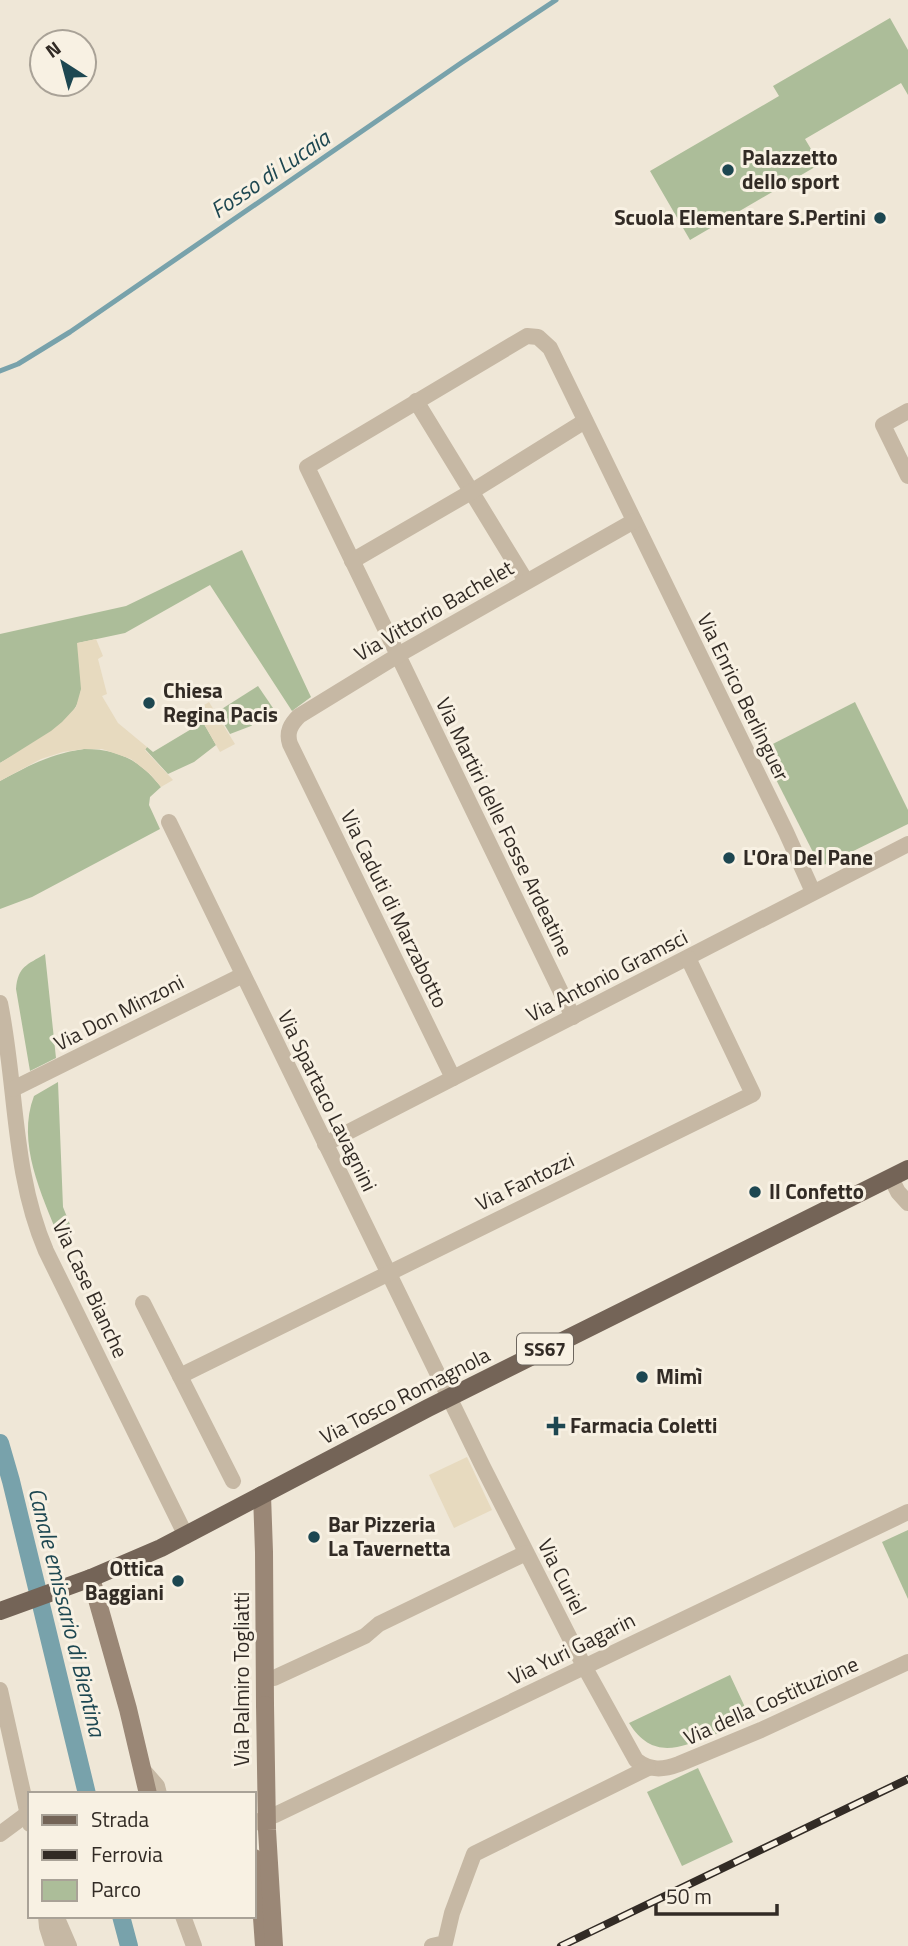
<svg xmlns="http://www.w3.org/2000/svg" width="908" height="1946" font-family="'Titillium Web',sans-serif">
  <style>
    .green { fill: #acbd99 }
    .plaza { fill: #e7dabf }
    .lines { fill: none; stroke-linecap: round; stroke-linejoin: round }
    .stream { stroke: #78a2ab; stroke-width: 5 }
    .canal { stroke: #78a2ab; stroke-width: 18 }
    .street { stroke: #c6b8a4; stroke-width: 16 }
    .secondary { stroke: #9a8776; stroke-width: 18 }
    .primary { stroke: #746457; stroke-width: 18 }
    .rail-casing { stroke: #322b25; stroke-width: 8 }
    .rail { stroke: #f8f1e3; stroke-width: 5; stroke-dasharray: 16; stroke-linecap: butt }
    .secondary-bridge { stroke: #9a8776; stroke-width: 18 }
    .poi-dot { fill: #1d4751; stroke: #f8f1e3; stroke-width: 2.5 }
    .labels { text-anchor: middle; stroke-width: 6; stroke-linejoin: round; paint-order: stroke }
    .shield { fill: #f8f1e3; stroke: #6d665e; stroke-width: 2 }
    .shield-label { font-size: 19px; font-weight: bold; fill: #322b25 }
    .poi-label { font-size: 21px; font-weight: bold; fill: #322b25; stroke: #f8f1e3; text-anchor: start }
    .street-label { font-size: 21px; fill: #322b25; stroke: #f8f1e3 }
    .water-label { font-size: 23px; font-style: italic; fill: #1d4751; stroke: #f8f1e3 }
  </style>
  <rect width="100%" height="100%" fill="#efe7d7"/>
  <g class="green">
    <path d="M890,18l18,32v45l-7,-12 -96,56 15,25 -130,76 -40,-69 129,-75 -6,-10z"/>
    <path d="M242,550l69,147 -19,14 -82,-126 -85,48 -47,10c3,19 8,48 -3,65 -14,23 -52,42 -75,55v-129l126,-28z"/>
    <path d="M258,686l15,22 -22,18 -21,8 -13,-22z"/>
    <path d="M855,702l53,108v14l-81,40 -6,1 -4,-5 -56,-110z"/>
    <path d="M203,722l13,23 -22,17 -26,12 -23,-25 2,-2 6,5z"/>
    <path d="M84,749c34,0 56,11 77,38l-11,10 -1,8 11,24 -128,68 -32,12v-128c30,-16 50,-27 84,-32z"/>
    <path d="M45,954l11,104 -26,13 -14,-82c2,-23 11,-24 29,-35z"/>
    <path d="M58,1082l5,125 10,25 -14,6c-17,-43 -43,-95 -25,-142z"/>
    <path d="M908,1530v69l-26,-57z"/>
    <path d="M730,1675l21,45c-13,5 -27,11 -40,16 -34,13 -59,23 -82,-13z"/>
    <path d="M698,1768l35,74 -51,24 -35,-74z"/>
  </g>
  <g class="plaza">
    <path d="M96,639l7,17 -5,3 9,35 -5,2 16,27 29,24 -2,3 28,30 -12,7 -11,-13 -19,-15 -29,-10h-18l-21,3 -22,7 -41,22v-18l51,-32 11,-9 14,-15 5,-18 -4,-46z"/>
    <path d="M209,702l26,42 -15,8 -24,-42z"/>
    <path d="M467,1457l25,53 -38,18 -25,-53z"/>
  </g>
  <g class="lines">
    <path class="stream" d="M0,371l18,-7 52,-32 391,-269 95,-63"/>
    <g class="canal">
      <path d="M0,1443l11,38 76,313"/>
      <path d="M121,1916l8,30"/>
    </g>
    <g class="street">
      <path d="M416,401l110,180"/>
      <path d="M908,411l-25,14 25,51"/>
      <path d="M352,561l119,-69 114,-71"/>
      <path d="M169,822l314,645 101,199 52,94c14,11 27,10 43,4l82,-34 147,-68"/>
      <path d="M0,1003c17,83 12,169 46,248l140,285"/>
      <path d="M573,1017l-266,-550 220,-131 11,1 12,11 236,484 27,60"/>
      <path d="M453,1078l-163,-334c-4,-12 1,-20 9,-28l106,-65 229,-130"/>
      <path d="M13,1089l230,-114"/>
      <path d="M325,1144l583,-300"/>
      <path d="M891,1178l7,14 10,11"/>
      <path d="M143,1303l90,178"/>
      <path d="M180,1376l573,-282 -65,-136"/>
      <path d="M274,1678l91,-42 14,-12 147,-71"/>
      <path d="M0,1690l30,134"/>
      <path d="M143,1770l14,16 2,8"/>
      <path d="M254,1823l21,-8 633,-303"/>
      <path d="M0,1834l27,-20"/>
      <path d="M46,1916l1,11 6,19"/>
      <path d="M56,1916l13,30"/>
      <path d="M183,1916l11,30"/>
      <path d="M432,1946l13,-3 7,-30 22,-59 174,-86"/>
    </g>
    <g class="secondary">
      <path d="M262,1495l2,57 1,153"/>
      <path d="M91,1578l37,131 20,85"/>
      <path d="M254,1858l5,17 5,71"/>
    </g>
    <path class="primary" d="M0,1611l91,-33 70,-30 267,-140 480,-239"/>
    <g class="rail-casing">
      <path id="rail" d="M561,1946l347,-167"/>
    </g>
    <use href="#rail" class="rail"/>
    <path class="secondary-bridge" d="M265,1705l2,125 7,116"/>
  </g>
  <g class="poi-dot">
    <circle cx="728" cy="170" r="7"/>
    <circle cx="880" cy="218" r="7"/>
    <circle cx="149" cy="703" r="7"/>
    <circle cx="729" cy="858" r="7"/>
    <circle cx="755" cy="1192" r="7"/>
    <circle cx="642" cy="1377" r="7"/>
    <path d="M552.5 1415.5h7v7h7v7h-7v7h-7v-7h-7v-7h7z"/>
    <circle cx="314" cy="1537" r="7"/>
    <circle cx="178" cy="1581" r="7"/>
  </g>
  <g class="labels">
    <rect class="shield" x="517" y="1333.5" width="56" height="31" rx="5"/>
    <g class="shield-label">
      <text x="545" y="1356">SS67</text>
    </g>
    <g class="poi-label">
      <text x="742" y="165">Palazzetto<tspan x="742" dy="24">dello sport</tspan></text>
      <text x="866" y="225" text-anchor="end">Scuola Elementare S.Pertini</text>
      <text x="163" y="698">Chiesa<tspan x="163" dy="24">Regina Pacis</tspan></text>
      <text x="743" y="865">L'Ora Del Pane</text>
      <text x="769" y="1199">Il Confetto</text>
      <text x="656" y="1384">Mimì</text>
      <text x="570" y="1433">Farmacia Coletti</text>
      <text x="328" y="1532">Bar Pizzeria<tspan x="328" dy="24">La Tavernetta</tspan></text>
      <text x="164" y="1576" text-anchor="end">Ottica<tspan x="164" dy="24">Baggiani</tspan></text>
    </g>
    <g class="street-label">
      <text transform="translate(434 611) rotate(-30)" y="7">Via Vittorio Bachelet</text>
      <text transform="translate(743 697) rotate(64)" y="7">Via Enrico Berlinguer</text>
      <text transform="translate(504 827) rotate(64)" y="7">Via Martiri delle Fosse Ardeatine</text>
      <text transform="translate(394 909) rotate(64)" y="7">Via Caduti di Marzabotto</text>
      <text transform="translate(607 976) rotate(-27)" y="7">Via Antonio Gramsci</text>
      <text transform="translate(119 1013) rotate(-27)" y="7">Via Don Minzoni</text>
      <text transform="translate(327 1101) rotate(64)" y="7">Via Spartaco Lavagnini</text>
      <text transform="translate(525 1182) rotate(-26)" y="7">Via Fantozzi</text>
      <text transform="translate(90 1289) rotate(65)" y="7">Via Case Bianche</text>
      <text transform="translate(405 1396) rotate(-27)" y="7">Via Tosco Romagnola</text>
      <text transform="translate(562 1577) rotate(63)" y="7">Via Curiel</text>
      <text transform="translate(572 1649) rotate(-26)" y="7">Via Yuri Gagarin</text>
      <text transform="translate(242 1679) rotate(-90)" y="7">Via Palmiro Togliatti</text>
      <text transform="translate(771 1701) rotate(-24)" y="7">Via della Costituzione</text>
    </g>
    <g class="water-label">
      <text transform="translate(270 174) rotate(-34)" y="8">Fosso di Lucaia</text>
      <text transform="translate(67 1612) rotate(76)" y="8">Canale emissario di Bientina</text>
    </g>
  </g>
  <rect x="28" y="1792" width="228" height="126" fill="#f8f1e3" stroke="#a9a297" stroke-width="2"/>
  <rect x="42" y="1815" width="35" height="10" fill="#746457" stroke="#a9a297" stroke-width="2"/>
  <text x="91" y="1827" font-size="21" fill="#322b25">Strada</text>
  <rect x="42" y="1850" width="35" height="10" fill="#322b25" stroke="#a9a297" stroke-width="2"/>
  <text x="91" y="1862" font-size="21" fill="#322b25">Ferrovia</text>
  <rect x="42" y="1880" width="35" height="21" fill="#acbd99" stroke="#a9a297" stroke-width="2"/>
  <text x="91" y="1897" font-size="21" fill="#322b25">Parco</text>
  <g transform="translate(63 63) rotate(324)"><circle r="33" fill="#f8f1e3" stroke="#a9a297" stroke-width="2"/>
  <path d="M0-5L12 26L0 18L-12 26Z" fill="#1d4751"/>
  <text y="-10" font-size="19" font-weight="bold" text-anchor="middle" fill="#322b25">N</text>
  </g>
  <path d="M656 1904v10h121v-10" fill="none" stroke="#322b25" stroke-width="3.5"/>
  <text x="666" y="1904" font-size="21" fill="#322b25" stroke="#f8f1e3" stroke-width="5" paint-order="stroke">50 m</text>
</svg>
